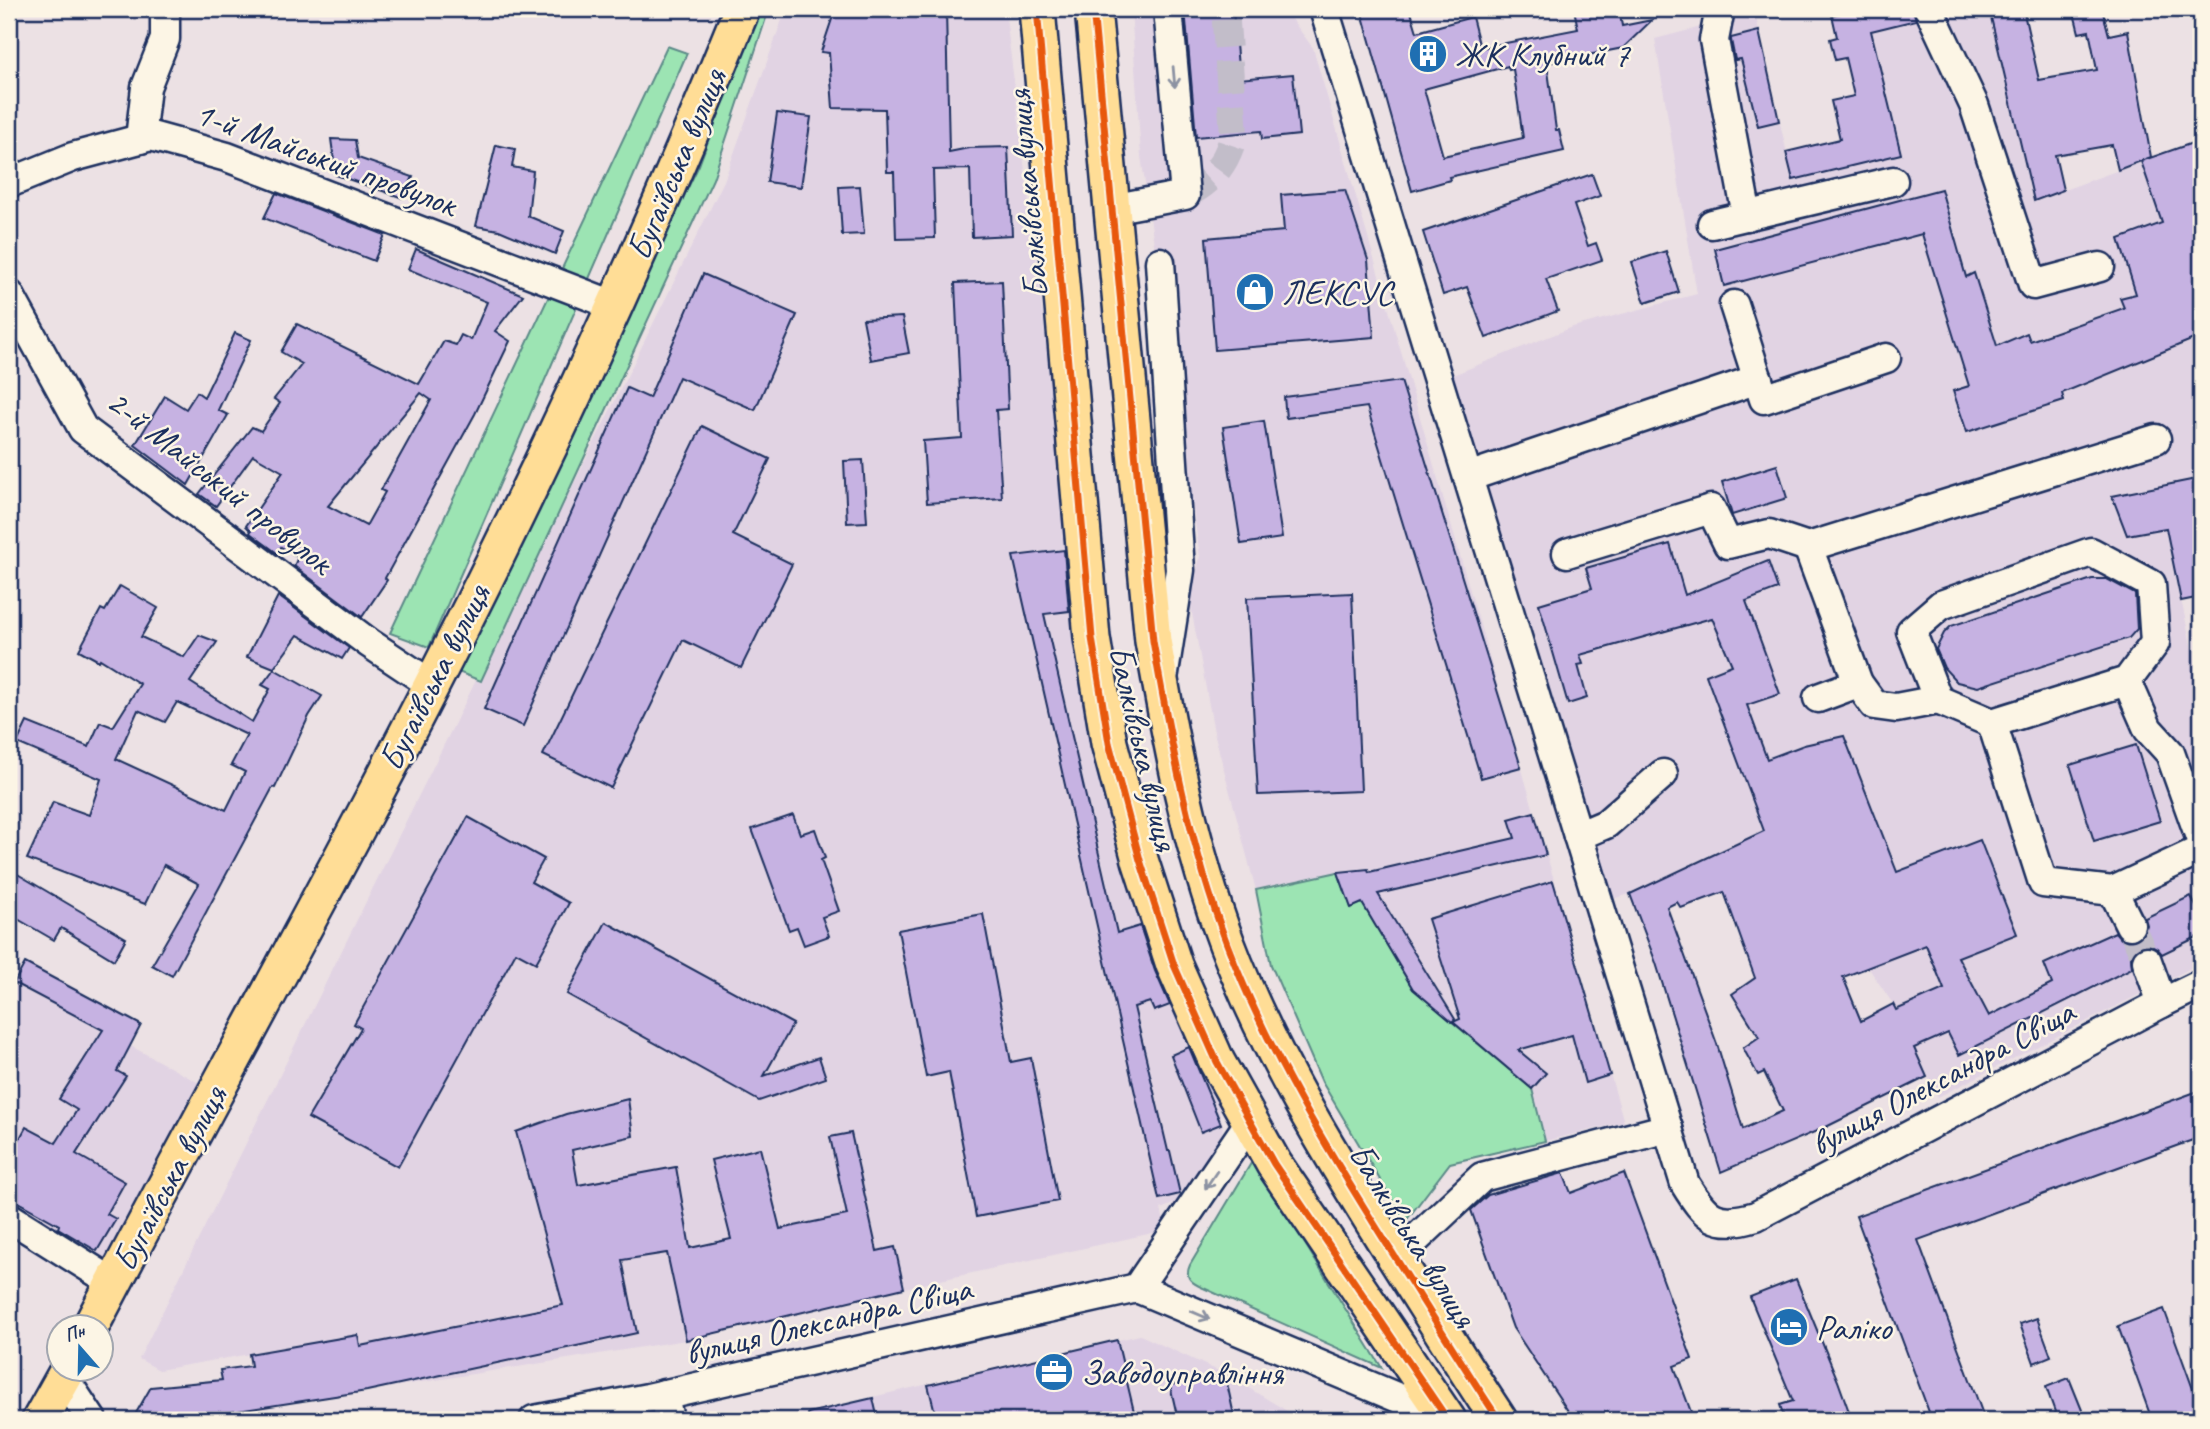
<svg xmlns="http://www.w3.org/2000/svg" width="2210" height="1429" font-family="Caveat,sans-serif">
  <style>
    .built { fill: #e1d3e3 }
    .green { fill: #9ce4b3; stroke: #5c8a88; stroke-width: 2 }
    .building { fill: #c6b2e2; stroke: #1b2f5e; stroke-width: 2; fill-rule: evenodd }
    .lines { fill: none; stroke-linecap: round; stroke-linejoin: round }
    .minor-tunnel { stroke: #c2bdc9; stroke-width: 28; stroke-dasharray: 28 14; stroke-linecap: butt }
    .minor-casing { stroke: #1b2f5e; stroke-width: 33 }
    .major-casing { stroke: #1b2f5e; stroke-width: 40 }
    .minor { stroke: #fcf5e5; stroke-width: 28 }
    .major { stroke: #ffdd96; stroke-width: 35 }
    .cycleway-casing { stroke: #fcf5e5; stroke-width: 11 }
    .cycleway { stroke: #e8590c; stroke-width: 7 }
    .oneway { stroke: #8c92a2 }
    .labels { text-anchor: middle; stroke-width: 5; stroke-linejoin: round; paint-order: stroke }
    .poi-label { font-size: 35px; fill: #1b2f5e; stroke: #fcf5e5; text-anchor: start }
    .street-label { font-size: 35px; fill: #1b2f5e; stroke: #fcf5e5 }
  </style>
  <rect width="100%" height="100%" fill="#ece1e4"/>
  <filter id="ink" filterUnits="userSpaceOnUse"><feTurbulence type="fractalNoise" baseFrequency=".0143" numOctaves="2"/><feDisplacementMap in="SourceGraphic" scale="14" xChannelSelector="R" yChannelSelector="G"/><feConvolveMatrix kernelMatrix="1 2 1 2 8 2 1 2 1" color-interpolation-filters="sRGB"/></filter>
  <g filter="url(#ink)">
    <g class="built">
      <path d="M786,9h219l59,478 94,477 61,144 4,19 -2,10 -39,63 -21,9 5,21 -302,67 -178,43 -319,51 -9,-56 -199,35 -20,-11 585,-1178z"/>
      <path d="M1131,9h153l29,39 311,1074 -79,19 -13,-52 -119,-100 -52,-86 -10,5 -13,-35 -82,17 -42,-158 -24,-130 10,-46 -59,-400z"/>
      <path d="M1866,9h123l45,192 167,-61v421l-27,7 27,122v273l-263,134 -45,-93 -25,-37 -12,-31 -92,-105 -134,63 -18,5 -159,-524 120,-48 124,-33 -42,-255 100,-26 38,167 107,-26z"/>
      <path d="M9,980l190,103 -94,185 -96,-61z"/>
      <path d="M1140,1335l85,39 77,46h-529z"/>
    </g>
    <g class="green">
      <path d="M757,9h12l-56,170 -232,502 -28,-11 246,-505z"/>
      <path d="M667,46l20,7 -258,594 -39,-14z"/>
      <path d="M1338,872l13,36 11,-5 51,86 119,100 13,52 -95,22 -45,59 -83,-140 -51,-117 -15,-75z"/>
      <path d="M1253,1160l129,208 -183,-82c-10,-5 -14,-10 -9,-21z"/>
    </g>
    <g class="building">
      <path d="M883,9h63l3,143 20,-4 39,-1 4,88 -40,2 -2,-68 -37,1 2,68 -39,1 -2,-67h-7l-2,-63 -52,-1 -4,-55 -8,-1 13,-39 49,2z"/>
      <path d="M1185,9h48l6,70 54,-5 6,61 -37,4 -1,-8 -65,6z"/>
      <path d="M1361,9h49l7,23 55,-15 8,31 98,-19 -4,-20h45l3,17 30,-6 -29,28 -76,15 9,67h3l5,21 -115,26 1,3 -38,11zM1508,66l1,4 4,-1 10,69 -80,18 -19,-67z"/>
      <path d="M1860,9h53l3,11 -45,11 30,123 -108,26 -7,-28 54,-13 -9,-38 23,-5 -9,-38 -10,2 -5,-21 7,-2 -5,-22z"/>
      <path d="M1989,9h34l16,71 58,-10 -8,-39 -10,2 -6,-24h29l7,26 19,-4 23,126 -33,13 -6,-25 -57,10 8,35 -29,11z"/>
      <path d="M1759,31l20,90 -21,5 -17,-67 -6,1 -4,-20v-2z"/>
      <path d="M777,113l34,4 -10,70 -34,-5z"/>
      <path d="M331,139l24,1 3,18 55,19 -10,21 -67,-23z"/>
      <path d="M2201,140v196l-139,57 2,8 -97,31 -14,-41 16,-5 -47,-152 -198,52 -9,-37 226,-60 25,88 8,-4 23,73 30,-13 3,8 94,-33 -4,-10 16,-4 -17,-55 43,-16 -21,-62z"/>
      <path d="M496,145l19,4 -3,18 21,4 -5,45 36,15 -9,23 -56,-24 -23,-4z"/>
      <path d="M1592,174l8,22 -26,9 14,41 8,-3 6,17 -56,19 12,32 -72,27 -19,-51 -24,8 -20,-63z"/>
      <path d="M860,186l4,48 -22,1 -3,-48z"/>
      <path d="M1345,190l23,70 6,77 -159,13 -9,-112 78,-7 -3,-36z"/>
      <path d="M276,193l109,42 -11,26 -110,-43z"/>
      <path d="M416,249l107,46 -28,36 15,10 -35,73 -90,164 2,2 -25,37 -68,-51 4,-9 -17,-10 -4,6 -27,-20 1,-2 -5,-5 37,-54 -30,-17 -37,51 -17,-12 53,-67 9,4 19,-28 -6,-4 28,-35 -21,-12 16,-28 122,60 25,-43 12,4 5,-10 10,5 16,-38 -79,-33zM421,393l10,7 -50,90 4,2 -19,34 -38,-20z"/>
      <path d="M1666,251l13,41 -34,11 -13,-41z"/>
      <path d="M703,274l94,41 -42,95 -76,-33 -156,349 -39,-17 143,-321 22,10z"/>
      <path d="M1002,281l6,128 -12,1 6,88 -75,5 -4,-62 39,-3 -7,-155z"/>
      <path d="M902,317l7,36 -38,7 -8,-41z"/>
      <path d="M235,333l16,7 -33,70 10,5 -40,70 -53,-40 30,-49 21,13 11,-17 7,5z"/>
      <path d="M1401,381l120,386 -40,11 -114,-371 -81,11 -2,-21z"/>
      <path d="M1264,421l18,117 -41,6 -18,-117z"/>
      <path d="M702,426l68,33 -37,76 59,29 -51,104 -58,-28 -72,148 -68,-33z"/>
      <path d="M863,460l4,62 -20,1 -3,-62z"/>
      <path d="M1777,465l10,33 -55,17 -10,-33z"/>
      <path d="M2201,478v83l-6,2 6,34 -20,4 -15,-73 -39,7 -15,-39z"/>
      <path d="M1670,544l15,51 83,-34 10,28 -32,12 34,93 -33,11 20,54 37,-14 40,-9 53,136 83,-32 37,94 -59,23 31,59 63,-32 -8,-20 71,-32 6,7 9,3 7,-2 7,-6 3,-9 -2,-7 46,-22 10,21v18l-39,19 -5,-6 -6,-3 -10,1 -7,5 -3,6 1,11 -173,87 -11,-22 -34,15 13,29 -101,50 -105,45 -65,-209 -26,-69 134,-63 -58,-156 26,-10 -20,-47 -132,37 3,9 -5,1 9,33 -19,6 -29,-100 53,-16 -6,-20zM1724,892l31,86 -23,16 27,43 -16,11 15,27 6,-3 19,39 -40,18 -26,-85 -50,-137 10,-5 4,6zM1926,945l18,44 -48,21 -3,-6 -32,17 -18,-44z"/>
      <path d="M1064,550l5,61 -25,3 73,319 23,-7 15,45 15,34 -16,6 -4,-9 -16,5 34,144h2l10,43 -21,5 -146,-643z"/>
      <path d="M2092,579h15l28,15 2,35 -8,9 -151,49 -21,-5 -13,-14 -8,-19 8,-16 7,-7z"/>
      <path d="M120,586l38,22 -17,29 43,20 15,-22 18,7 -27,40 62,40 18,-33 -8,-4 12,-16 48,27 -13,20 -34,72 -2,-1 -101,189 -20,-11 47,-81 -35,-19 -19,39 -118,-45 26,-57 36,13 12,-36 -84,-36 10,-21 62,25 11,-25 13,5 27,-43 -40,-25 -1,2 -20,-11 22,-41 4,2zM177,702l70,33 -16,30 14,7 -19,38 -110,-51 22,-49 27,12z"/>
      <path d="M1352,593l9,198 -103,4 -11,-197z"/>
      <path d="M278,596l71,52 -7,11 -44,-24 -24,33 -27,-11z"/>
      <path d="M2136,745l24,76 -66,20 -24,-76z"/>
      <path d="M1534,812l12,43 -168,39 77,125 -3,3 -39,-33 -51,-86 -11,5 -13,-36 30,-3 1,3 146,-34 -6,-19z"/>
      <path d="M793,815l7,19 15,-5 10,29 -4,2 18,51 -17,6 7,19 -25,9 -7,-18 -8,3 -37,-101z"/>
      <path d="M468,817l76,42 -13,23 38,21 -33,60 -20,-11 -118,215 -90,-49 53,-90 -7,-4z"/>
      <path d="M9,869l117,69 -12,22 -53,-32 -7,12 -45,-26z"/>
      <path d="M1553,881l57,194 -25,8 -13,-48 -54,15 28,23 -14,16 -79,-67 7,-3 -32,-100z"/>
      <path d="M983,914l28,148 20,-4 27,143 -82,16 -27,-145 -23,5 -28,-147z"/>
      <path d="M606,922l187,102 -29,52 55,-19 7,21 -67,23 -192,-107z"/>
      <path d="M25,963l116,62 -24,46 9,5 -50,78 49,28 -18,32 9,5 -19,32 -39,-23 1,-3 -50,-28v-39l17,-31 30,16 21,-33 -18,-11 44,-69 -89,-47z"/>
      <path d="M1189,1047l32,77 -20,8 -30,-77z"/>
      <path d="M2201,1090v47l-283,103 67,180h-53l-76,-204z"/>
      <path d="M628,1099l5,37 -61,14 6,35 98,-18 14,81 41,-9 -20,-79 49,-12 20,81 67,-14 -17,-78 21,-4 26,118 18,-4 9,41 -218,52 -19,-87 -45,7 15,73 -270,58 -149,23 -22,6h-64l19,-33 71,-7 -2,-10 31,-4 -2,-12 109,-19 2,11 203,-41 -47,-173 50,-18z"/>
      <path d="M1563,1173l8,20 53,-20 68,186 -18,7 20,54h-120l-61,-92 -42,-118 17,-15z"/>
      <path d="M1796,1279l42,102 14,39h-67l-5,-15 13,-4 -43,-104z"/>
      <path d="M2164,1309l37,102v9h-49l-34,-94z"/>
      <path d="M2037,1318l14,38 -17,7 -14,-39z"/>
      <path d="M1117,1340l19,80h-199l-9,-35z"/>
      <path d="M1225,1374l10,46h-57l-8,-35z"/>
      <path d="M2069,1378l17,42h-28l-12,-33z"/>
      <path d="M873,1398l5,22h-69l-1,-7z"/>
    </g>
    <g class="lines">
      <g class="minor-tunnel">
        <path d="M1185,195c27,-13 42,-32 49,-61l-9,-125"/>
        <path d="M2130,925l17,36"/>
      </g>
      <g class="minor-casing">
        <g id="minor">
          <path d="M1324,9l361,1175c21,34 31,44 71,32l406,-213 39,-19"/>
          <path d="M1720,9l-6,31 33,176"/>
          <path d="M1929,9l45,96 59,180 67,-18"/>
          <path d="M140,139l6,-52 19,-48v-30"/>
          <path d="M9,183l64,-26 78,-21 76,21 389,149"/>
          <path d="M1111,209l74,-14 -17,-186"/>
          <path d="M1712,224l181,-43"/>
          <path d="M1160,262l20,308 -16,103"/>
          <path d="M9,294l74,135 286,214 63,42"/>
          <path d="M1734,305l30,94 122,-41"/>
          <path d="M1468,477l290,-98"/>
          <path d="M1567,553l144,-44 17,35 41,-10 39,13"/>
          <path d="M2127,681l28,-38 -4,-59 -60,-32 -150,53 -30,26 27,69 54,23 135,-42 21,48 22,24 31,87"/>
          <path d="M1818,698l40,-15"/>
          <path d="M1938,700l-42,8 -22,-3 -16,-22 -50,-136 348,-108"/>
          <path d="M1992,723l51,160 70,8 88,-41"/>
          <path d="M1578,836l28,-12 57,-50"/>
          <path d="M2113,891l17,34"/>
          <path d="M2147,961l15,42"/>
          <path d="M9,1217l105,66"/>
          <path d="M1396,1258l86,-81 186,-49"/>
          <path d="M1137,1288l309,130"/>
          <path d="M1137,1288l112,-165"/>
          <path d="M64,1378l28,42"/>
          <path d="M664,1394l5,26"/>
          <path d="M534,1420l114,-22 489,-110"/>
        </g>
      </g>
      <g class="major-casing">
        <g id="major">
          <path d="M1037,9l55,629 17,105 31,117 34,105 43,97 57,102 174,256"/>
          <path d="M1093,9l60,632c18,103 37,205 74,303 41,108 100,205 161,302 37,58 73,117 111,174"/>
          <path d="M90,1328c135,-258 279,-512 407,-773 88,-179 170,-361 245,-546"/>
          <path d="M40,1420l28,-50"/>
        </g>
      </g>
      <use href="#minor" class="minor"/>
      <use href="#major" class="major"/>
      <g class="cycleway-casing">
        <g id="cycleway">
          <path d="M1037,9l55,629 17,105 31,117 34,105 43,97 57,102 174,256"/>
          <path d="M1093,9l60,632c18,103 37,205 74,303 41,108 100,205 161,302 37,58 73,117 111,174"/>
        </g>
      </g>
      <use href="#cycleway" class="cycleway"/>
    </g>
    <defs><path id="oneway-shaft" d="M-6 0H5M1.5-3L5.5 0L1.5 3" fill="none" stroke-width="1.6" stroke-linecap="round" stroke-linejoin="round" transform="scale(1.75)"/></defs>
    <g class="oneway">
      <use href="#oneway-shaft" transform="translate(1174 77) rotate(85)"/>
      <use href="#oneway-shaft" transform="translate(1211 1180) rotate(124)"/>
      <use href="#oneway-shaft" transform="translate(1200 1315) rotate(23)"/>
    </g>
  </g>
  <defs>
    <g id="building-disc" transform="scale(2.0125)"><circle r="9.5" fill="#1f6fb2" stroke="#fcf5e5"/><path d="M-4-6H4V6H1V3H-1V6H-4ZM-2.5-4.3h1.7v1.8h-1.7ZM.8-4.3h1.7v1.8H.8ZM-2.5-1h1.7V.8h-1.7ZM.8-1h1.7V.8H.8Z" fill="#fff"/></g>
    <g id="shop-disc" transform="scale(2.0125)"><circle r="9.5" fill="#1f6fb2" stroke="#fcf5e5"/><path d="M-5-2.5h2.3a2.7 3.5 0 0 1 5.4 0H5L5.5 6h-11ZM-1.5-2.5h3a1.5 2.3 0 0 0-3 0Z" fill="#fff"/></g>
    <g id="hotel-disc" transform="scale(2.0125)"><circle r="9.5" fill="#1f6fb2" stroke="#fcf5e5"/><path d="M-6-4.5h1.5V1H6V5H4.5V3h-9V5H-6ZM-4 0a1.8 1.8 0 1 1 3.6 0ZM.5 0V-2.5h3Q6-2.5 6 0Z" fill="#fff"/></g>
    <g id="office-disc" transform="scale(2.0125)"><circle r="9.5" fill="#1f6fb2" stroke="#fcf5e5"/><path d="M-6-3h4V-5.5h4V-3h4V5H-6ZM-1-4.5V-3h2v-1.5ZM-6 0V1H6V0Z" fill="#fff"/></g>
  </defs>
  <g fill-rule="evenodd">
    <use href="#building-disc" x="1428" y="54"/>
    <use href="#shop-disc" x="1255" y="292"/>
    <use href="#hotel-disc" x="1789" y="1327"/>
    <use href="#office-disc" x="1054" y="1372"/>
  </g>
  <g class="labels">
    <g class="poi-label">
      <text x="1455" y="66">ЖК Клубний 7</text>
      <text x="1282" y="304">ЛЕКСУС</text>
      <text x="1816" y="1339">Раліко</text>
      <text x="1081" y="1384">Заводоуправління</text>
    </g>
    <g class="street-label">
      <text transform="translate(326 158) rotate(20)" y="12">1-й Майський провулок</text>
      <text transform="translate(676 164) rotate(-67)" y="12">Бугаївська вулиця</text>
      <text transform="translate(1027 194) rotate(-95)" y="12">Балківська вулиця</text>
      <text transform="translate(220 481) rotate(38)" y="12">2-й Майський провулок</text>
      <text transform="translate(434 677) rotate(-63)" y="12">Бугаївська вулиця</text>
      <text transform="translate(1144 748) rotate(77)" y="12">Балківська вулиця</text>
      <text transform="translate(1942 1077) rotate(-28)" y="12">вулиця Олександра Свіща</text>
      <text transform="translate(169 1178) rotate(-62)" y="12">Бугаївська вулиця</text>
      <text transform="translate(1413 1235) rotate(58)" y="12">Балківська вулиця</text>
      <text transform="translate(828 1320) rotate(-13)" y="12">вулиця Олександра Свіща</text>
    </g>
  </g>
  <rect width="2210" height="1429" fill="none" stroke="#fcf5e5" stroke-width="35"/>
  <rect x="18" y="18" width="2175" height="1394" fill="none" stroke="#1b2f5e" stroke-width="2.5" filter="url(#ink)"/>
  <g transform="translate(80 1348) rotate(340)"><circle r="33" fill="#fcf5e5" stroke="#a2a6af" stroke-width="2"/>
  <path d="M0-5L12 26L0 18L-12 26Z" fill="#1f6fb2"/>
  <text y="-10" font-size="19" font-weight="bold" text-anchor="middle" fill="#1b2f5e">Пн</text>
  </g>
</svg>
